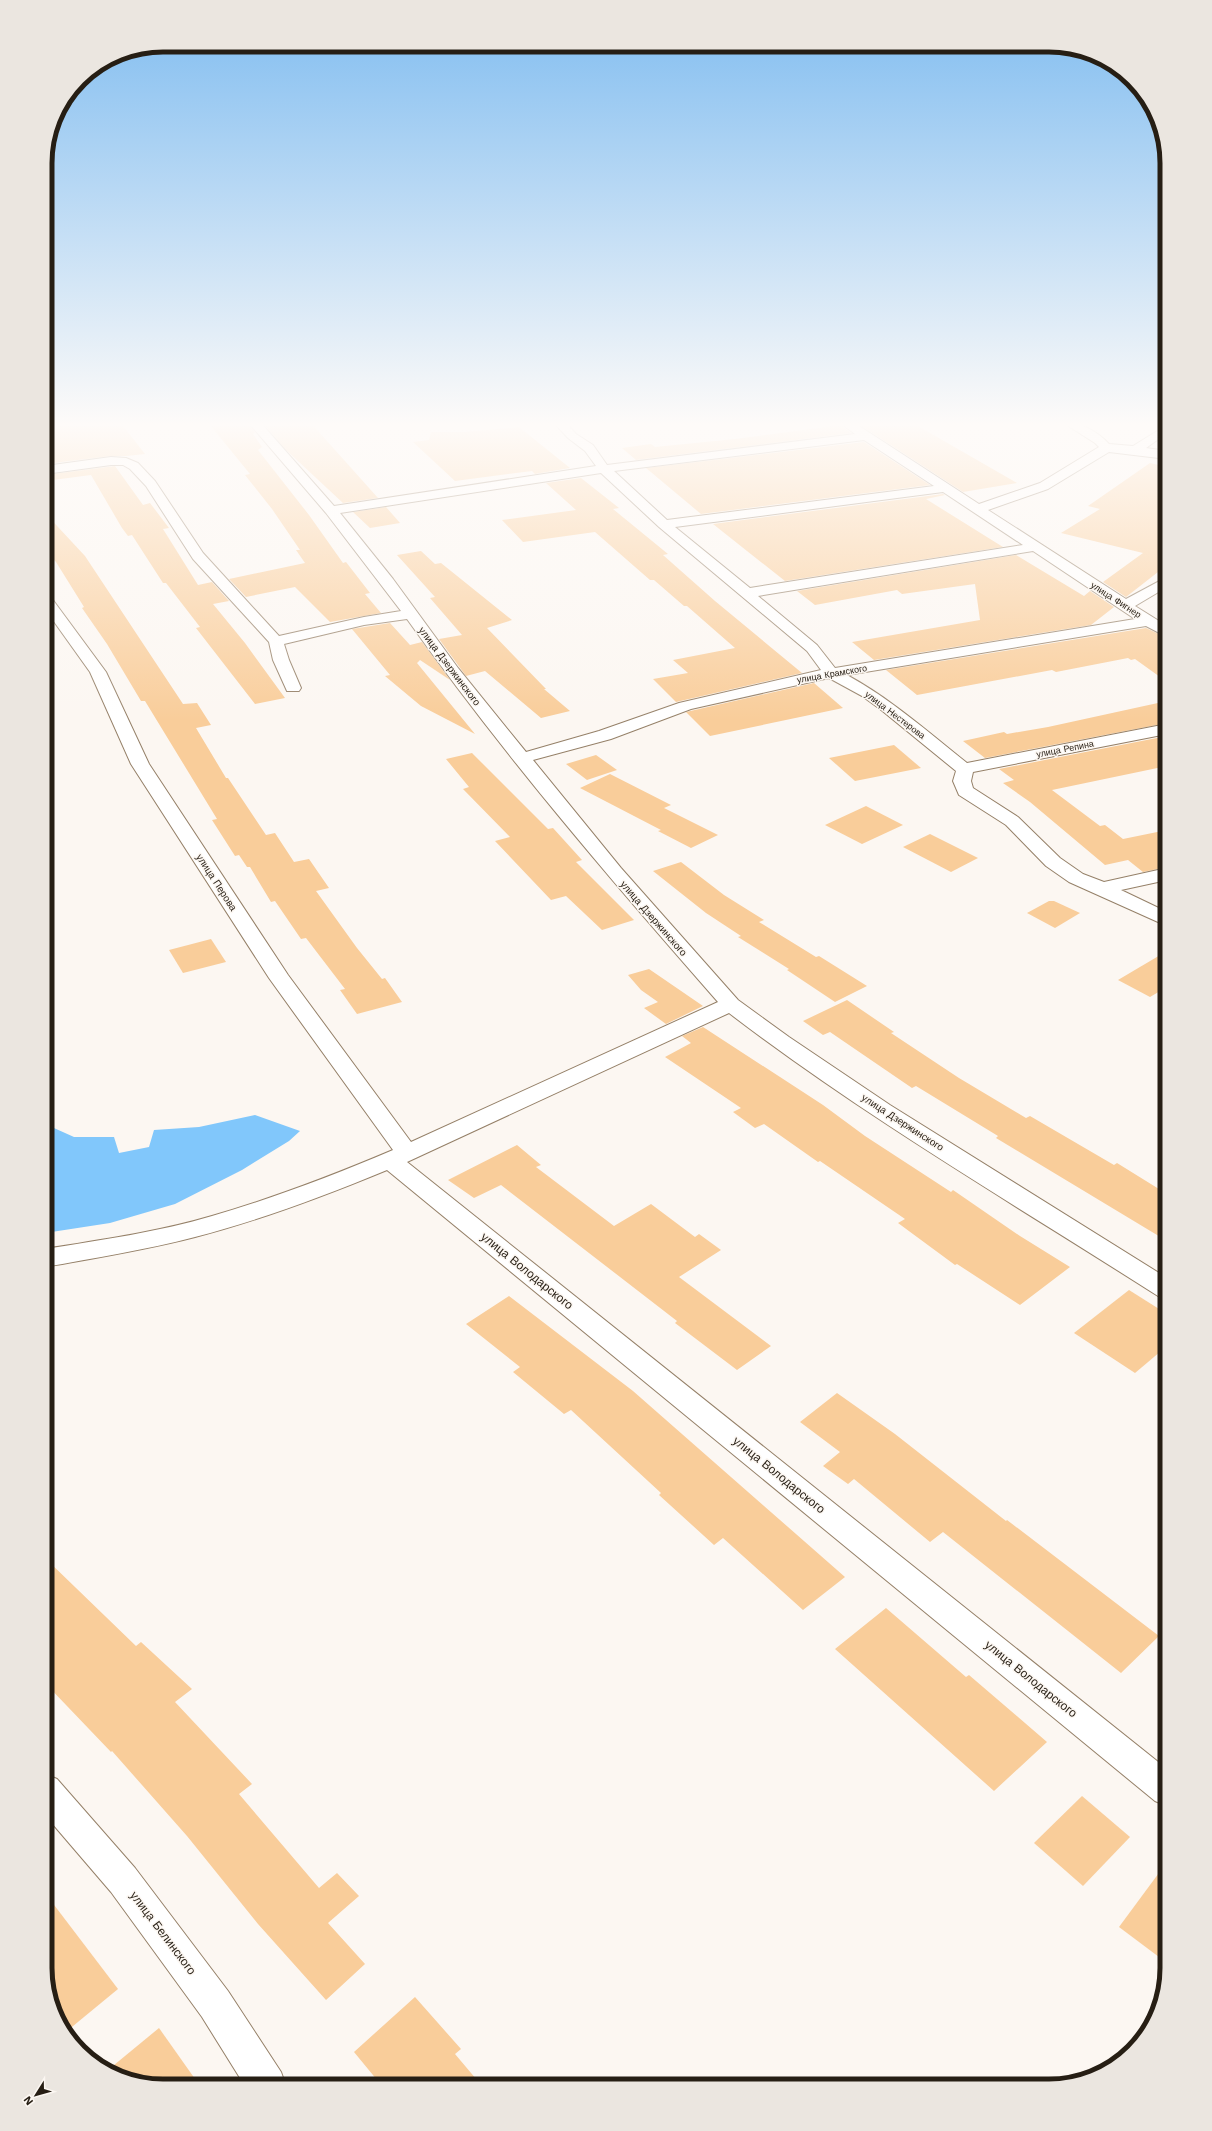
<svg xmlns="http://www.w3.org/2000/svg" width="1212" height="2131" font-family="'Work Sans',sans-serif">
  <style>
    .water { fill: #81c7fb }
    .building { fill: #f9cd9a }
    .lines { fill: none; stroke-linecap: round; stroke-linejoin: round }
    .minor-casing { stroke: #958068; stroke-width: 2 }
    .minor { fill: #fff; fill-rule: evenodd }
    .labels { text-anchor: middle; stroke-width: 3; stroke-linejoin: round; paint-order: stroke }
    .far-street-label { font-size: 9px; fill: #261e14; stroke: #fcf7f2 }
    .street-label { font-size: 10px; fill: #261e14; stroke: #fcf7f2 }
    .near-street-label { font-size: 12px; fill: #261e14; stroke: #fcf7f2 }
    .rim { fill: none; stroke: #261e14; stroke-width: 5 }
  </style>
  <rect width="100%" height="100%" fill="#fcf7f2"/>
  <path class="water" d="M255,1115l45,16 -11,10 -47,29 -67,34 -65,19 -65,10v-109l29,13h40l5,16 30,-6 5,-17 45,-3z"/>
  <g class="building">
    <path d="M45,422h75l25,32 -19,2h-15l-66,8z"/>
    <path d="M233,422h14l8,10 -2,2 9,13 -4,3 51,65 34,48 3,-1 24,31 -5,1 16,19 -51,9 -35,-35 -49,10 -17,-18 76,-16 -9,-13h4l-28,-41 -27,-34 5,-1 -40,-49z"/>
    <path d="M262,422h48l68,76 -35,5 -58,-54z"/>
    <path d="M911,422l106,61 -54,9 -106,-69z"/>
    <path d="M840,425l11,8 -215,27 -14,-12 29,-4 4,3 80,-8z"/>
    <path d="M519,427l51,41 -35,6 -3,-3 -77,10 -42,-39 16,-2 2,-8h34z"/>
    <path d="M864,442l66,43 -229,29 -55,-46z"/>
    <path d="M1150,463l17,4v98l-41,32 -23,-15 40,-29 -82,-20 39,-24 -12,-3z"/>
    <path d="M115,466l28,39 7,-2 19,25 -6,1 35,56 14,-3 17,19 -16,3 32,39 40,55 -30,6 -59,-76 4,-1 -34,-44h-3l-31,-48 -4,1 -6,-8 -31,-53 -46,6v-6z"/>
    <path d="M581,478l38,30 -6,1 55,45 -5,1 52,46 87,72 -126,29 -23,-23 35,-6 -15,-13 62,-12 -48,-42h-3l-30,-26h-4l-55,-48 -72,10 -21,-22 74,-10 -30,-27z"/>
    <path d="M943,494l2,1 -19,4 77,48 -218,34 -72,-57z"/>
    <path d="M386,507l14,16 -30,5 -17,-16z"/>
    <path d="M45,513l40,43 98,148 14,-1 14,22 -15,3 30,50h2l38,57 9,-2 19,29 15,-3 20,29 -13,3 41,57 25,31 3,-1 17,24 -45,12 -17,-24 5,-1 -39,-51 -5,1 -26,-38 -4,1 -21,-35h-3l-8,-12 -4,1 -23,-36 5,-1 -72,-118h-4l-34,-57 -25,-36 2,-1 -28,-45 -11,-12z"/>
    <path d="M421,551l14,13 6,-1 71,57 -25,8 59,61h-2l26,22 -29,7 -56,-47 -19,5 -27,-37 23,-4 -32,-37 5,-1 -38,-42z"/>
    <path d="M1016,555l68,41 6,-5 24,16 -23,18 -217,35 -22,-18 128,-22 -5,-36 -73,10 -5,-4 -82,15 -18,-14z"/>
    <path d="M390,623l20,22 12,-3 28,38 -30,-20 -3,3 58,71 -54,-28 -36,-30 5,-1 -38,-46z"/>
    <path d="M1146,628l21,10v44l-32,-23 -4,1 -3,-2 -72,14 -4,-2 -135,25 -31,-25z"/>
    <path d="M814,683l29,25 -133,28 -24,-24z"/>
    <path d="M1167,701v22l-182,35 -22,-17 41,-9 3,2 41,-7z"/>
    <path d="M1167,736v30l-115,24 48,36 5,-1 18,14 44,-9v37l-24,5 -15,-12 -23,5 -75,-63 -27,-19 11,-3 -15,-11z"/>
    <path d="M894,745l27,23 -66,13 -26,-23z"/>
    <path d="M472,753l76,76 5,-1 29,32 -6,2 58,58 -32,10 -36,-34 -15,4 -56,-59 15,-4 -47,-48 6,-2 -23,-28z"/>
    <path d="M596,755l21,15 -30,10 -21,-16z"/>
    <path d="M610,774l61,31 -7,3 54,27 -27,13 -33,-17 3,-1 -81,-42z"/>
    <path d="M866,806l37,19 -41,19 -37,-19z"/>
    <path d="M930,834l48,24 -27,14 -48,-25z"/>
    <path d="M681,862l43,33 40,25 -5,2 57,35 3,-1 48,30 -32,16 -48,-32 2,-1 -51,-32 3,-1 -35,-23 -53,-42z"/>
    <path d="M1049,901h5l26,12 -25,15 -28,-15z"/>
    <path d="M211,939l15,23 -43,11 -14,-23z"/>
    <path d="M1167,951v36l-17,10 -32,-17z"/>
    <path d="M649,969l54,37 -37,18 -22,-16 14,-6 -17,-12 -13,-15z"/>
    <path d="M847,1000l47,32 -3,1 68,45 67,40 4,-2 84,49 3,-2 50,31v47l-171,-103 2,-2 -82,-50 -4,2 -82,-56 -7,3 -20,-14z"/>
    <path d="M703,1027l120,78 42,31 86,56 2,-2 67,46 50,31 -50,38 -63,-41 -2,1 -57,-42 7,-4 -85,-58 -2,1 -54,-38 -9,4 -22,-16 8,-4 -76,-51 26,-14 -9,-7z"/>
    <path d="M517,1145l24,20 -5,2 78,59 37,-22 44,33 4,-3 22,16 -42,27 92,69 -34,24 -62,-47 2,-2 -176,-136 -27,13 -26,-18z"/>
    <path d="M1129,1290l38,24v32l-32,27 -61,-40z"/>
    <path d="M509,1296l124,95 212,186 -42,33 -80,-72 -9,7 -55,-50 2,-2 -90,-83 -7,4 -51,-42 7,-5 -54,-43z"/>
    <path d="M837,1393l58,41 111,87 1,-1 152,116 -38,37 -178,-141 -13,10 -76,-63 -6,5 -25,-18 17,-14 -40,-30z"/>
    <path d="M45,1558l91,88 5,-4 51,47 -17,13 77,82 -13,10 80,94 18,-15 22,23 -31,27 37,41 -39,36 -68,-76 -71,-88 -75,-85 -1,1 -66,-69z"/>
    <path d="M886,1608l80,69 3,-2 78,67 -53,49 -159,-142z"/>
    <path d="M1082,1796l48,41 -47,49 -49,-43z"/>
    <path d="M1167,1862v101l-48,-36z"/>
    <path d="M45,1893l73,96 -51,42 -10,-11 -12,-52z"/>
    <path d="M415,1997l46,52 -6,5 27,32h-100l-28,-34z"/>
    <path d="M159,2028l41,58h-45l-47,-16z"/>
  </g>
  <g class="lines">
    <g class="minor-casing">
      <g id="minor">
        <path d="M248,422h12l74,84 262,-40 -11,-15 -17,-13 -15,-16h12l11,12 17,11 14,20 248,-31 -16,-12h14l126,82 61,-21 59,-36 -4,-4 -33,-21c18,0 35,9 47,22l24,2 34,-21v8l-21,15 21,3v8l-58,-7 -61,37 -60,21 138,89 41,-22v10l-32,19 32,20v11l-21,-11 -299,49c44,24 81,57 120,88l200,-39v10l-194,38 -2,9 2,7 45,29 42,41 23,16 21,8 63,-14v12l-46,10 46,22v14l-98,-44 -23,-16 -40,-41 -47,-30 -6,-14 3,-10 -76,-62 -18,-13 -33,-18 -138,31 -80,30 -78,21 88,108 117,132 51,37 101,68 277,173v21l-9,-3c-144,-92 -293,-179 -429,-283l-322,149 760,607v37l-12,-5 -768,-631c-63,26 -126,50 -192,67 -50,13 -100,21 -150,30v-18c56,-9 113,-17 167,-33 62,-18 122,-41 181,-66l-124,-172 -138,-214 -41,-92 -45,-63v-14l5,1 56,76 43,92 139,211 123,167 307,-140c-108,-123 -216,-249 -311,-383l-43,6 -80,19 5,16 12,28 -2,3h-12l-14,-31 -4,-18 -76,-83 -47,-73 -16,-17 -7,-4h-12l-66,9v-8l66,-9 15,1 12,5 17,18 48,72 76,83 85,-19 37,-6 -75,-98zM864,440l70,46 -267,34 -53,-49zM601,473l58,54 148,124 14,19 -142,33 -80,28 -73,21 -68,-84 -65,-89 -53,-66zM943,492l80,53 -273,43 -75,-61zM1033,551l102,68 -300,49 -18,-23 -59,-49z"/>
        <path d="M45,1774l12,5 78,89 93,123 53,81 5,14h-41l-43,-69 -91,-125 -66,-77z"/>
      </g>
    </g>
    <use href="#minor" class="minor"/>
  </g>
  <linearGradient id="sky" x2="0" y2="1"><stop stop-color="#7fbcf0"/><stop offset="0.59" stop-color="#fefbf9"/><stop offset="1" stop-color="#fefbf9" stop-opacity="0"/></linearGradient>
  <rect width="1212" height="720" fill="url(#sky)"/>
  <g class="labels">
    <g class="far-street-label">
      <text transform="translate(1116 600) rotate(33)" y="3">улица Фигнер</text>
      <text transform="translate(832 674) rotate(-10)" y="3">улица Крамского</text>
      <text transform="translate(895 715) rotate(37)" y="3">улица Нестерова</text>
      <text transform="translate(1065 749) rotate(-11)" y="3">улица Репина</text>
    </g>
    <g class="street-label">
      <text transform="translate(450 666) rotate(53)" y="4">улица Дзержинского</text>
      <text transform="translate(217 882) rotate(57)" y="4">улица Перова</text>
      <text transform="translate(654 918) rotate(49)" y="4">улица Дзержинского</text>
      <text transform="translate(903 1122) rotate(33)" y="4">улица Дзержинского</text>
    </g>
    <g class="near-street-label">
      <text transform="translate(527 1271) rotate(39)" y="4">улица Володарского</text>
      <text transform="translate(779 1475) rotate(39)" y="4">улица Володарского</text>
      <text transform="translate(1031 1679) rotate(39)" y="4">улица Володарского</text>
      <text transform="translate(163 1933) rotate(53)" y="4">улица Белинского</text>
    </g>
  </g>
  <path d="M0 0H1212V2131H0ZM163 52H1049A111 111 0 0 1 1160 163V1968A111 111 0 0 1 1049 2079H163A111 111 0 0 1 52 1968V163A111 111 0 0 1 163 52Z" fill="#ebe6e0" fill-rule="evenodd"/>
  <path class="rim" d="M163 52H1049A111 111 0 0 1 1160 163V1968A111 111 0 0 1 1049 2079H163A111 111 0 0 1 52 1968V163A111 111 0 0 1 163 52Z"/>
  <g transform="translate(36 2095) rotate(233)" stroke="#fcf7f2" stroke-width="3" paint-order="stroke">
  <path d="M0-3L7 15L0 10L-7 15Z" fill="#261e14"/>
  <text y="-6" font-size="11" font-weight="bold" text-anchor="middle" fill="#261e14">N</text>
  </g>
</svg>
